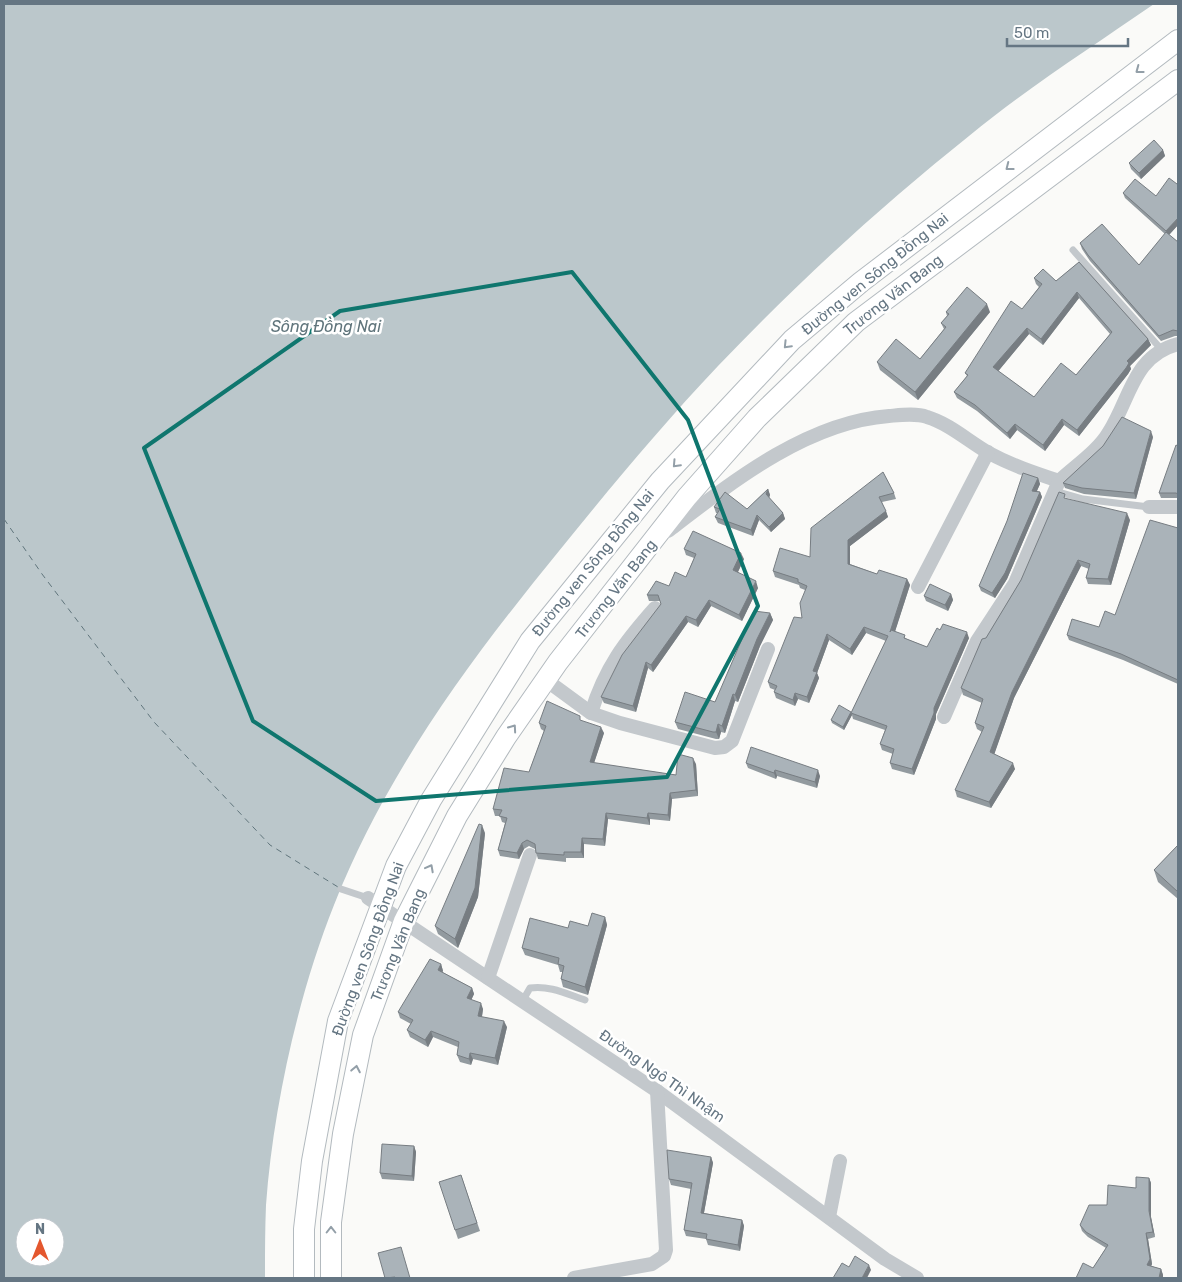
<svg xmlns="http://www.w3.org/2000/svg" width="1182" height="1282" font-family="Rubik,sans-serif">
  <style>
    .water { fill: #bbc7cb; fill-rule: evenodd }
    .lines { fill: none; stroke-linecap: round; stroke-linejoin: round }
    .ferry { stroke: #60757c; stroke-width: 1; stroke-dasharray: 6 5; stroke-linecap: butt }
    .secondary-casing { stroke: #b3babf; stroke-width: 22 }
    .service { stroke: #c3c8cc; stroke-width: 7 }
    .minor { stroke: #c3c8cc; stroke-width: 14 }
    .secondary { stroke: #fff; stroke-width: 20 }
    .wall { fill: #929a9f; fill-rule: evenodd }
    .shaded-wall { fill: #777d82 }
    .building { fill: #aab3b9; stroke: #777d82; fill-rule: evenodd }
    .oneway { stroke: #939fa8 }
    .marked { fill: none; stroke: #0f766e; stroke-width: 4; stroke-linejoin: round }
    .labels { text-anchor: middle; stroke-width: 5; stroke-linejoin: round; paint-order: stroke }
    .street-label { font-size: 15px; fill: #657683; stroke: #fff }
    .water-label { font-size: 16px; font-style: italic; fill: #60757c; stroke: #fff }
  </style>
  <rect width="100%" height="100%" fill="#fafaf8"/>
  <path class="water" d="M4,4h1150c-62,43 -127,84 -185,132 -89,71 -173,148 -251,230 -56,59 -108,122 -159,185 -89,109 -173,222 -225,354 -36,90 -61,204 -68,300 -1,24 -1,49 -1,73h-261zM25,1227h30v30h-30z"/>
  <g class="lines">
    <path class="ferry" d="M4,519l38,55 112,148 116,123 68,42"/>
    <g class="secondary-casing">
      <g id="secondary">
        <path d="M304,1278v-49l8,-68 26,-140 58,-155 35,-66 99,-159 130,-160 132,-141 69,-58 317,-242"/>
        <path d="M331,1278v-56l12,-88 20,-99 41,-114 53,-105 49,-79 52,-75 129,-165 70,-79 99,-96 322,-242"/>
      </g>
    </g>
    <g class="service">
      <path d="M1073,250l88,99"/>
      <path d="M1055,491l28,8 66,8"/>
      <path d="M341,889l27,9"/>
      <path d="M523,1000l7,-12c19,-3 37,6 55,12"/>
    </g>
    <g class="minor">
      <path d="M1149,507h29"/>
      <path d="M668,531c64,-49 139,-109 221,-115 12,-1 27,-3 38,1 23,7 41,24 62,36 22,12 46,20 70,28 16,-15 39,-30 50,-49 22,-35 24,-76 69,-88"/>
      <path d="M918,587l70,-135"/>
      <path d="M546,680l45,33 29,10 95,25 9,-1 8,-6 36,-92"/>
      <path d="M591,713c14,-45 33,-70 64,-105"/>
      <path d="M944,717l33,-76 38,-58 44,-102"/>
      <path d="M368,898l289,193 228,168 32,19"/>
      <path d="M488,978l42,-123"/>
      <path d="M829,1217l11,-56"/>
      <path d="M574,1278l78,-14 12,-8 2,-6 -9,-159"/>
    </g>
    <use href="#secondary" class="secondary"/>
  </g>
  <g class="wall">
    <path d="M1163,150l2,6 -24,23 -10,-10 -2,-6z"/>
    <path d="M1123,193l55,32 -9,10 9,7v94h-3l-14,5 -71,-80 -8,-12 -2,-6 59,22 26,-31 -40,-36z"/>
    <path d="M1079,262l69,77 3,6 -21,21 1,3 -3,5 -49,62 -15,-11 -19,26 -28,-21 -7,9 -33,-28 -20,-13 -3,-6 13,-16 -2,-3 57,-64 17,-22 -3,-3 -2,-6 22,3zM1079,298l31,36 -34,41 -42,22 -36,-26 31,-37 14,11z"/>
    <path d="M946,312h44l-72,88 -38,-30 -3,-8 43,-3 24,-30 -3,-6 6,-7z"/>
    <path d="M1153,437l-17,62 -52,-5 -19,-6 -2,-5z"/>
    <path d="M1178,446v52h-17l-2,-5z"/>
    <path d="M883,472l11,21 2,6 -14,3 6,15 -38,29v18l27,10 30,5 3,6 -15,46 12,8 20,8 13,-17 29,8 -33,76v5l-22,56 -22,-6 -2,-6 3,-9 -11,-4 -2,-6 5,-14 -32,-11 -1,-4 -8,15 -12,-7 -1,-3 20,-7 35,-72 -20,-8 -14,22 -23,-15 -12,33 2,5 -10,25 -11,-4 -3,7 -19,-8 -2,-6 1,-2 -5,-2 -2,-6 34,-64 3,-28 -5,-2 -1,-3 -24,-8 -2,-6 37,-14z"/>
    <path d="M1038,478l2,6 -3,7 3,1 2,5 -35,82 -12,19 -14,-7 -2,-5z"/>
    <path d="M768,489l2,6 -1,3 14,15 2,6 -14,13 -12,-12 -6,16 -35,-13 -3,-6 3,-4h-2l-2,-6 33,2z"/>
    <path d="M1067,499l63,21 -19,65 -23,-1 -2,-6 3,-9 -8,-3 -67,132 -20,56 21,15 -24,39 -34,-11 -2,-7 27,-58 -5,-3 -2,-6 7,-20 -19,-8 -2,-7 25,-50 35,-58z"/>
    <path d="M1178,528v156l-55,-24 -54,-20 -2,-5 32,-8 16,-12z"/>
    <path d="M684,549l60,10 -6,13 20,16 -16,33 -31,-15 -13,21 -10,-5 -35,50 -5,-4 -12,44 -32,-9 -3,-6 60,-93 -1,-3h-11l-2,-6 22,-9 17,-9 8,-19 -8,-3z"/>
    <path d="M951,594l2,6 -5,11 -22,-10 -2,-5z"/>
    <path d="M770,613l3,7 -13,26 -22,56 -3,-1 -10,32 -4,-1 -2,7h-3l-38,-10 -3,-7 40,-20z"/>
    <path d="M582,721l22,12 -10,30 82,12 20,-11 2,32 -26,3 -2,22 -20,-2v6l-42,-6 -3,27 -21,-2v14h-18v4l-28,-3 -3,-10 -6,-3 -5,3 -5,10 -19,-3 -2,-6 7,-27 -3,-1 -2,-6h-5l-2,-7 36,-37 15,-41 -3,-2 -2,-6z"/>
    <path d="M746,763l74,13 -3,12 -40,-12 -1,3 -28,-11z"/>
    <path d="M485,833l-7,64 -20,51 -20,-14 -3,-8z"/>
    <path d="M1178,845v54l-20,-17 -4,-12z"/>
    <path d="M605,917l2,8 -19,70 -25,-8 -2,-8 2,-7h-3l-2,-7 -33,-10 -3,-7 46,-20 20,-2z"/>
    <path d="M441,964l2,7 -1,1 30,16 2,6 -3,6 12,9 -1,8 25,10 -9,38 -25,-6 -2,6 -11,-3 -3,-7 1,-8 -25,-10 -5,10 -18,-10 -3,-7 4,-6 -11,-6 -2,-6z"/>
    <path d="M414,1146l2,6 -2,29 -32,-2 -2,-6z"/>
    <path d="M711,1157l2,6 -9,50 38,7 2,6 -4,25 -32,-6 -2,-6 -20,-3 -2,-6 7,-41 -20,-4 -2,-6z"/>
    <path d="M461,1175l19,56 -22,8 -3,-9z"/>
    <path d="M1149,1178l2,5v34l4,20 -7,2 4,25 -1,2 10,3 2,6v3h-87l17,-10 13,-20 -18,-11 -6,-6 -2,-6 27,-20 29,-17z"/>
  </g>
  <g class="shaded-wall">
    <path d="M1163,150l2,6 -24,23 -2,-6z"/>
    <path d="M1178,218v7l-10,11 -2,-5z"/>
    <path d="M1077,292l2,6 -36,47 -2,-6z"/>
    <path d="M987,304l3,8 -72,88 -3,-8z"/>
    <path d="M1027,328l2,6 -33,40 -3,-7z"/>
    <path d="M1148,339l3,6 -21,21 1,3 -3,5 -49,62 -2,-6 50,-69z"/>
    <path d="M1062,419l2,6 -19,26 -2,-6z"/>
    <path d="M1015,424l2,6 -7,9 -3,-6z"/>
    <path d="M1151,431l2,6 -17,62 -2,-6z"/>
    <path d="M1038,478l2,6 -6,13 -2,-6z"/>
    <path d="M768,489l2,6 -2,5 -2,-6z"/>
    <path d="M1040,492l2,5 -35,82 -12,19 -3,-5z"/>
    <path d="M886,511l2,6 -38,29v24l-2,-6v-24z"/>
    <path d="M783,513l2,6 -14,13 -2,-5z"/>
    <path d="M1127,513l3,7 -19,65 -3,-6z"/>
    <path d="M757,515l2,5 -6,16 -2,-6z"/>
    <path d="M741,553l3,6 -8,17 -3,-6z"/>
    <path d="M1078,560l3,6 -67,132 -21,60 -3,-6 22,-60z"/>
    <path d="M907,579l3,6 -17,53 -3,-6z"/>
    <path d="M756,581l2,7 -16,33 -3,-6z"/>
    <path d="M951,594l2,6 -5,11 -3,-6z"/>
    <path d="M709,600l2,6 -13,21 -2,-7z"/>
    <path d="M770,613l3,7 -13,26 -22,56 -3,-7 22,-56z"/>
    <path d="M686,616l2,6 -35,50 -2,-7z"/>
    <path d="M864,627l2,6 -14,22 -2,-6z"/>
    <path d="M967,632l2,6 -33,76v5l-22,56 -2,-6 22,-61z"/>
    <path d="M827,634l2,6 -12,33 2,5 -10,25 -2,-6 6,-26z"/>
    <path d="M646,662l2,6 -12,44 -3,-6z"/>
    <path d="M795,693l3,6 -3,7 -2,-6z"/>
    <path d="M733,694l2,7 -10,32 -3,-7z"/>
    <path d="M851,712l1,3 -8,15 -1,-3z"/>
    <path d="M718,724l3,8 -2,7 -3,-7z"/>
    <path d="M601,727l3,6 -12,36 -2,-7z"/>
    <path d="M693,758l3,6 2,32 -2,-6z"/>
    <path d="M1013,763l2,6 -24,39 -2,-6z"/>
    <path d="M775,770l2,6 -1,3 -2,-6z"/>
    <path d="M818,770l2,6 -3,12 -2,-6z"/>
    <path d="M670,793l2,6 -2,22 -2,-6z"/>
    <path d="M606,813l2,6 -3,27 -2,-7z"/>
    <path d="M648,813l2,6v6l-3,-7z"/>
    <path d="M482,825l3,8 -7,64 -20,51 -3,-9z"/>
    <path d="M582,838l2,6v14l-3,-6z"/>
    <path d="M522,843l2,6 -5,10 -2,-6z"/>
    <path d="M605,917l2,8 -19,70 -3,-8z"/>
    <path d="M441,964l2,7 -3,5 -2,-6z"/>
    <path d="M472,988l2,6 -5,11 -2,-7z"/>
    <path d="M481,1003l2,6 -2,13 -3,-6z"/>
    <path d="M504,1021l3,6 -9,38 -3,-7z"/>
    <path d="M431,1031l2,6 -5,10 -3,-7z"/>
    <path d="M470,1053l3,6 -2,6 -2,-6z"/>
    <path d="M414,1146l2,6 -2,29 -2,-5z"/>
    <path d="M711,1157l2,6 -10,55 -2,-5z"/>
    <path d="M1149,1178l2,5v34l4,20 -2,-5 -4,-21z"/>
    <path d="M742,1220l2,6 -4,25 -2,-6z"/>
    <path d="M1146,1233l2,6 4,25 -3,7 -2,-6z"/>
    <path d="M869,1265l2,5 -4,8h-5z"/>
    <path d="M1161,1269l2,6v3h-4z"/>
  </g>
  <g class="building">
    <path d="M1154,140l9,10 -24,23 -10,-10z"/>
    <path d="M1169,178l8,6 1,-1v35l-12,13 -43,-38 12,-14 21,17z"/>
    <path d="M1102,224l37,41 27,-33 12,10v89l-5,-1 -14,6 -71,-81 -8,-12z"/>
    <path d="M1079,262l69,77 -21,22 2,2 -3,5 -49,62 -15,-11 -19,26 -28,-21 -8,9 -32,-28 -21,-13 14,-17 -3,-2 46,-72 11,8 20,-25 -8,-6 9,-9 13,12zM1077,292l35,40 -36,43 -15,-12 -27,34 -41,-30 34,-39 14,11z"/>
    <path d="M967,287l20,17 -72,88 -38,-30 19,-23 24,20 26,-32 -5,-4 8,-9 -3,-2z"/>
    <path d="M1122,417l29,14 -17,62 -52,-5 -19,-5 40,-37z"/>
    <path d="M1176,445l2,1v48l-2,-1h-17z"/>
    <path d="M883,472l11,21 -15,4 7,14 -38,29v24l29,10 2,-4 28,9 -17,53 1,-2 14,5 -1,3 23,9 10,-19 3,2 3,-6 24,8 -33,76v5l-22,56 -22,-6 4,-14 -14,-5 7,-18 -36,-13 37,-77 -24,-9 -14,22 -23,-15 -14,37 4,1 -10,25 -12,-4 -2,7 -19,-8 3,-6 -9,-4 26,-65 8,1 -2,-15 7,-17 -9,-4v-3l-25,-8 7,-23 30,9 1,-29z"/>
    <path d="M1023,473l15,5 -6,13 8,1 -35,81 -13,20 -13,-7 28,-65z"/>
    <path d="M768,489l-2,5 17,19 -14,14 -12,-12 -6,15 -36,-13 5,-8 -6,-2 11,-15 22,17z"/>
    <path d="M1059,492l6,2 -1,4 63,15 -19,66 -22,-1 4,-14 -12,-4 -66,132 -22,60 23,11 -24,39 -34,-12 29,-63 -9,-4 8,-24 -22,-11 21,-49 4,-1 35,-58z"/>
    <path d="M1150,520l28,8v152l-57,-26 -54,-19 5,-16 27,8 6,-16 10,4z"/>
    <path d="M693,531l48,22 -8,17 23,11 -17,34 -30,-15 -13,20 -10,-4 -35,49 -5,-3 -13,44 -32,-9 21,-42 39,-51 -3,-9h-11l9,-14 13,5 6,-14 11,5 10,-23 -12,-5z"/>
    <path d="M930,584l21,10 -6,11 -21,-9z"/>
    <path d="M754,611l16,2 -13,26 -22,56 -2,-1 -11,32 -4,-2 -2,8h-3l-38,-10 10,-30 30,10z"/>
    <path d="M547,701l33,15v4l21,7 -11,35 86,13 2,-21 15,4 3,32 -26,3 -2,22 -20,-2 -1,5 -41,-5 -3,26 -21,-1 -1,14h-17v3l-28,-2 -1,-9 -8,-4 -5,3 -5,10 -19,-3 9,-32 -8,-2 3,-6 -9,-1 11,-41 25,4 17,-46 -7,-3z"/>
    <path d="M839,705l12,7 -8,15 -12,-7z"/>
    <path d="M751,747l67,23 -3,12 -40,-12 -1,3 -28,-10z"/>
    <path d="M479,824l3,1 -7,63 -20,51 -20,-13z"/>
    <path d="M1178,845v47l-24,-22z"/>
    <path d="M592,913l13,4 -20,70 -24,-8 3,-13 -6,-2 1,-6 -37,-10 8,-30 38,10 2,-7 18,5z"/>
    <path d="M430,959l11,5 -3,6 34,18 -5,10 14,5 -3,13 26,5 -9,37 -25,-5 -1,6 -12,-4 2,-13 -28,-11 -6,9 -18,-10 6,-10 -15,-8z"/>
    <path d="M382,1144l32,2 -2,30 -32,-3z"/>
    <path d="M667,1150l44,7 -10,56 41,7 -4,25 -32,-6 1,-5 -23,-4 8,-47 -23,-4z"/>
    <path d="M461,1175l16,48 -22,7 -16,-48z"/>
    <path d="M1136,1177l13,1v33l4,21 -7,1 4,26 -3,6 14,4 -2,9h-83l7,-15 10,5 15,-23 -22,-13 -6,-7 9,-20h18l1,-20 28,3z"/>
    <path d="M401,1247l9,31h-15v-1l-10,1 -7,-25z"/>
    <path d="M855,1256l14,9 -7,13h-29l9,-15 7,4z"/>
  </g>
  <defs><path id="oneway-chevron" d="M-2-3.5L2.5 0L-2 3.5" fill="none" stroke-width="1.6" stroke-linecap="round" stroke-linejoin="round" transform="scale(1.25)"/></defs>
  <g class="oneway">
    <use href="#oneway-chevron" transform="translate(1139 70) rotate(143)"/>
    <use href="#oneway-chevron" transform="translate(1009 167) rotate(142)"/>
    <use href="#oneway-chevron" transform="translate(787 345) rotate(134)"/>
    <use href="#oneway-chevron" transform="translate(676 464) rotate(133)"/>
    <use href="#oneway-chevron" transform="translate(513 728) rotate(-55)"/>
    <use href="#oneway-chevron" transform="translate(430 868) rotate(-62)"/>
    <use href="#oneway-chevron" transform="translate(356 1069) rotate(-79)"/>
    <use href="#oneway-chevron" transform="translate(331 1230) rotate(-90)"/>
  </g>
  <path class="marked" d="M572,272l116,148 70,186 -91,171 -291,24 -123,-80 -109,-273 196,-137z"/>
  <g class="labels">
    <g class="street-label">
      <text transform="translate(875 274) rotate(-39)" y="5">Đường ven Sông Đồng Nai</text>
      <text transform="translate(893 295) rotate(-38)" y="5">Trương Văn Bang</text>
      <text transform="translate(593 563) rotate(-51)" y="5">Đường ven Sông Đồng Nai</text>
      <text transform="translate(616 589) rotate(-52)" y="5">Trương Văn Bang</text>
      <text transform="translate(398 945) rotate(-68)" y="5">Trương Văn Bang</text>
      <text transform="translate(368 949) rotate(-70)" y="5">Đường ven Sông Đồng Nai</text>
      <text transform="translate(662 1076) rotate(35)" y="5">Đường Ngô Thì Nhậm</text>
    </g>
    <g class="water-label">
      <text x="326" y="332">Sông Đồng Nai</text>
    </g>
  </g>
  <rect width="1182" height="1282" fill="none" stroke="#657683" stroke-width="10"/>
  <g transform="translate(40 1242)"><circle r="24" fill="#ffffff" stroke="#c1c8cd"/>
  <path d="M0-4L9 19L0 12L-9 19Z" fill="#e4572e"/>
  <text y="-8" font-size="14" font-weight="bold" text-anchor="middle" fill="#657683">N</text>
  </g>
  <path d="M1007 38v8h121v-8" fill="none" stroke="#657683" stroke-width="2.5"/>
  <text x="1014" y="38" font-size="15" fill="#657683" stroke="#ffffff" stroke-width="4" paint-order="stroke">50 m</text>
</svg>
